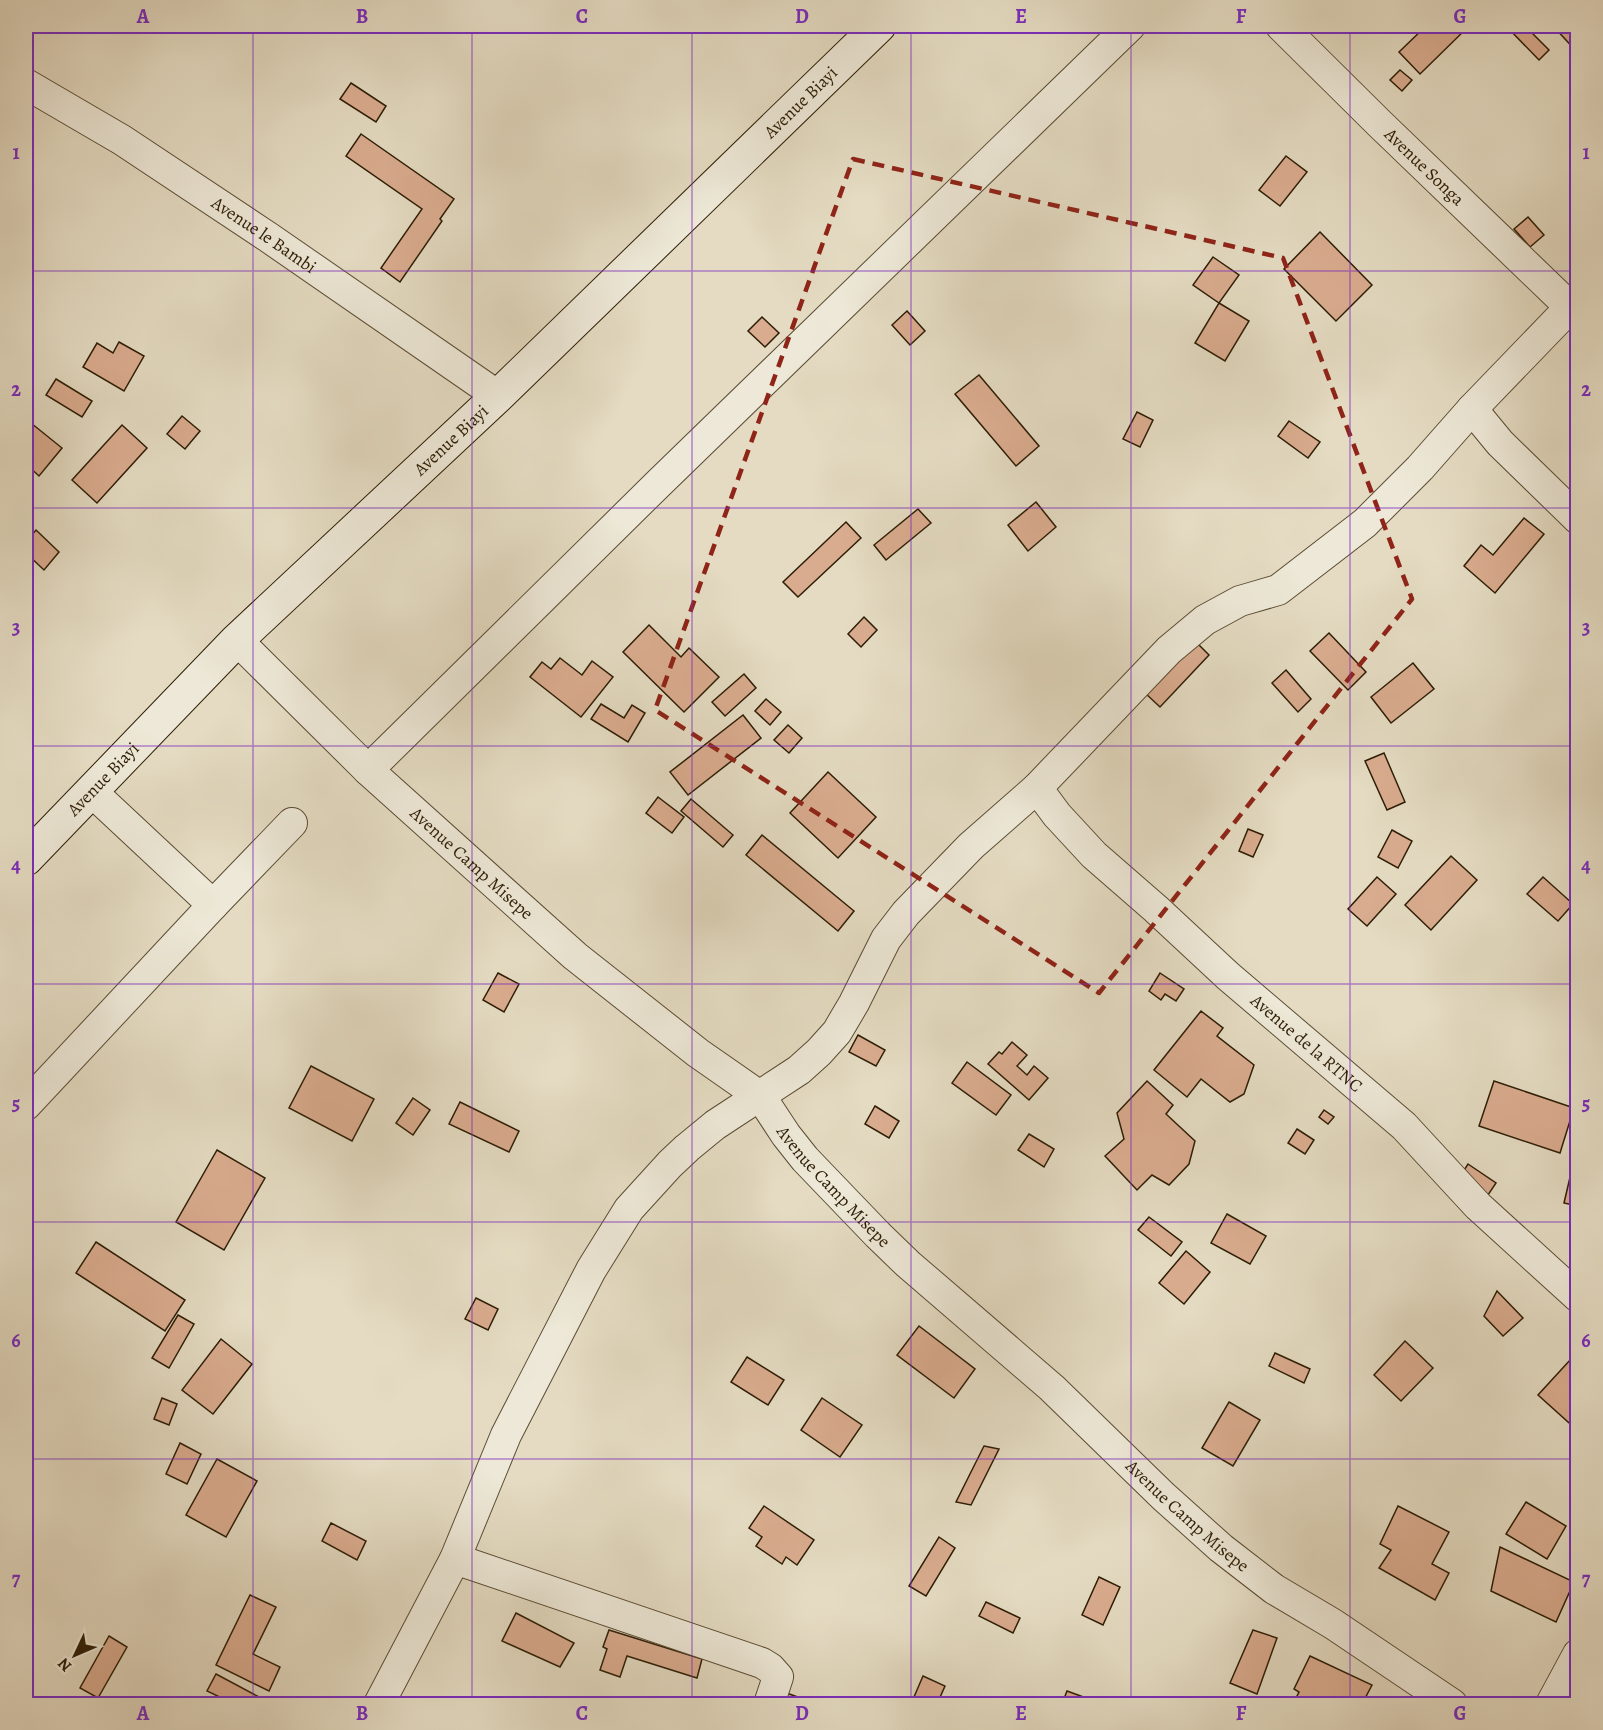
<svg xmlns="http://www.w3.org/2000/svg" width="1603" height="1730" font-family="Alegreya,serif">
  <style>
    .building { fill: #daac8f; stroke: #2d1d05; stroke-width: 1.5 }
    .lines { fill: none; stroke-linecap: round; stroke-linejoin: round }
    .street-casing { stroke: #5b4c34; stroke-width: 32 }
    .secondary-casing { stroke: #2d1d05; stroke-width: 35 }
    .street { stroke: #ede8d7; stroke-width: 30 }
    .secondary { stroke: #ede8d7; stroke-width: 33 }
    .marked { fill: none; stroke: #8f2418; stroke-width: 4.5; stroke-dasharray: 12 8; stroke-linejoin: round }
    .grid { fill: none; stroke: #7b2cbf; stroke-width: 1.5; stroke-opacity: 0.55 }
    .labels { text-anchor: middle; stroke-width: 6; stroke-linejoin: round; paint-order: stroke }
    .street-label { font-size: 18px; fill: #2d1d05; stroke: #ede8d7 }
    .neatline { fill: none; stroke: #7b2cbf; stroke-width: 2 }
    .grid-label { font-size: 20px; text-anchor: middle; font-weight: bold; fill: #7b2cbf }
  </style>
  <rect width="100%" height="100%" fill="#e4dbc2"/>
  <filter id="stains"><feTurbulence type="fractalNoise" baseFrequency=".00333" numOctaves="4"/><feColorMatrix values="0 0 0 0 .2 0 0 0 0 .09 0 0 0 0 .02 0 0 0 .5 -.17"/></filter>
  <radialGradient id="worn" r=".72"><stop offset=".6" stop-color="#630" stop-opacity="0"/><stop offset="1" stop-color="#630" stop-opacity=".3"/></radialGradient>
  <g class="building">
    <path d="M1426,26h40l2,1 -48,47 -21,-22z"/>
    <path d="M1506,26h19l24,24 -10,10z"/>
    <path d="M1553,26h25v27z"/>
    <path d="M1400,70l12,10 -10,11 -12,-11z"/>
    <path d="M351,83l35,23 -10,16 -36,-23z"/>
    <path d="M361,134l93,65 -14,20 2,2 -42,61 -19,-14 41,-59 -76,-53z"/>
    <path d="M1286,156l21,16 -27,34 -21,-16z"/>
    <path d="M1528,217l16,18 -14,12 -16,-18z"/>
    <path d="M1320,232l52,53 -36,36 -52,-52z"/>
    <path d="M1213,257l26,18 -20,28 -26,-18z"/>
    <path d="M1219,303l30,18 -24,40 -30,-18z"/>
    <path d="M907,311l18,20 -15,14 -18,-20z"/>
    <path d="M762,317l17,16 -14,14 -17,-16z"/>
    <path d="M119,342l25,14 -20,35 -41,-24 14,-24 16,10z"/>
    <path d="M979,375l60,71 -23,20 -61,-72z"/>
    <path d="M56,379l36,22 -10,16 -36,-22z"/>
    <path d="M1137,412l16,8 -13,27 -17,-8z"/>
    <path d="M182,416l18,15 -15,18 -18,-15z"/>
    <path d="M26,419l36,29 -23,28 -12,-11 -1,2z"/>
    <path d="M1289,421l31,21 -12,16 -30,-22z"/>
    <path d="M122,425l25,23 -50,55 -25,-23z"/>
    <path d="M1036,502l20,25 -28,24 -20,-26z"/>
    <path d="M918,509l13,14 -45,37 -12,-15z"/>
    <path d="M1524,518l20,16 -49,59 -31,-27 17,-21 12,10z"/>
    <path d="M846,522l15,16 -63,59 -15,-15z"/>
    <path d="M36,530l23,22 -15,18 -18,-17v-11z"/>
    <path d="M864,617l13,13 -16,17 -13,-13z"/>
    <path d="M649,625l32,32 8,-9 30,29 -35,35 -61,-60z"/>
    <path d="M1329,633l37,39 -18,18 -38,-39z"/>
    <path d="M1193,639l16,16 -49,52 -16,-15z"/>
    <path d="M560,658l22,17 10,-14 21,16 -32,40 -51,-40 12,-15 9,7z"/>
    <path d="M1413,663l21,26 -43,34 -20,-26z"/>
    <path d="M1286,670l25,29 -13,13 -26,-29z"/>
    <path d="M744,674l12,14 -31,28 -13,-14z"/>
    <path d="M766,699l15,13 -11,13 -15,-14z"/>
    <path d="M601,704l23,14 8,-13 13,8 -17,29 -37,-23z"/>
    <path d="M743,715l18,23 -73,57 -18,-23z"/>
    <path d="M788,725l14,13 -13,15 -15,-13z"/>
    <path d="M1384,753l21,49 -18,8 -22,-49z"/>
    <path d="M828,772l48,45 -38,41 -48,-45z"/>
    <path d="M658,797l26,20 -12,16 -26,-20z"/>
    <path d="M691,799l42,36 -10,12 -42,-36z"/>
    <path d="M1248,829l15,6 -10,22 -14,-6z"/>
    <path d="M1392,830l20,11 -14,27 -20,-11z"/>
    <path d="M762,835l92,76 -16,20 -92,-76z"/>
    <path d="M1451,856l26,24 -46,50 -26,-25z"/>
    <path d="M1377,877l19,17 -29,32 -19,-17z"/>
    <path d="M1543,877l30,27 -15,17 -31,-27z"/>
    <path d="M498,973l21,11 -15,28 -21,-12z"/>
    <path d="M1160,973l24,16 -8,12 -11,-7 -4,6 -12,-9z"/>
    <path d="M1201,1011l22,17 -6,8 37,29 -10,29 -14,8 -29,-23 -14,18 -33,-27z"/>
    <path d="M858,1035l27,15 -9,16 -27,-14z"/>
    <path d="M1012,1042l15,13 -10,11 10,9 7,-9 14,12 -19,22 -41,-36 11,-12 3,2z"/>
    <path d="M967,1062l44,33 -15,20 -44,-32z"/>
    <path d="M311,1066l63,33 -22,42 -63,-33z"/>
    <path d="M1147,1081l26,24 -7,9 29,27 -6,23 -20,21 -17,-10 -15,15 -32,-34 19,-17 -7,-26z"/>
    <path d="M1494,1081l80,27 -14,45 -81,-27z"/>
    <path d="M413,1098l17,12 -17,25 -17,-12z"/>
    <path d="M460,1102l59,29 -10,21 -60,-28z"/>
    <path d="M875,1106l24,15 -10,17 -24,-14z"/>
    <path d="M1324,1110l10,7 -6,7 -9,-7z"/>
    <path d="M1297,1129l17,11 -9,14 -17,-11z"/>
    <path d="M1029,1134l25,15 -10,18 -26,-17z"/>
    <path d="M217,1150l48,28 -41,72 -48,-28z"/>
    <path d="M1468,1164l28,19 -10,15 -27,-20z"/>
    <path d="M1571,1173l7,2v31l-14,-3z"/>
    <path d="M1227,1214l39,22 -16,28 -39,-21z"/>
    <path d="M1149,1217l33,25 -11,14 -33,-26z"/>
    <path d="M96,1242l89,58 -20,31 -89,-58z"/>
    <path d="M1186,1251l24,21 -26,32 -25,-21z"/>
    <path d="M1497,1291l26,27 -20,18 -19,-20z"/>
    <path d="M476,1298l22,11 -10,21 -23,-11z"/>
    <path d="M178,1315l16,9 -25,44 -17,-10z"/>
    <path d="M919,1326l56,43 -21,29 -57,-43z"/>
    <path d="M221,1339l31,25 -39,50 -31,-24z"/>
    <path d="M1405,1341l28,27 -32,33 -27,-26z"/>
    <path d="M1275,1353l35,16 -6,14 -35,-17z"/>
    <path d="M747,1357l37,23 -16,25 -37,-23z"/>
    <path d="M1571,1359l7,6 -1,65 -39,-35z"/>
    <path d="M162,1398l15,6 -8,21 -15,-6z"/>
    <path d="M822,1398l40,27 -22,32 -39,-27z"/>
    <path d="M1229,1402l31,18 -27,46 -31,-18z"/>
    <path d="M180,1443l21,11 -14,30 -21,-10z"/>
    <path d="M984,1446l15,3 -28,56 -15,-3z"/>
    <path d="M217,1459l40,22 -31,56 -40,-22z"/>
    <path d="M1526,1502l40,24 -19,33 -41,-25z"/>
    <path d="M764,1506l50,34 -17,25 -11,-8 -4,7 -26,-18 6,-9 -13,-9z"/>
    <path d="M1398,1506l51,26 -17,32 17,9 -14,27 -56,-32 12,-18 -11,-6z"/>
    <path d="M331,1523l35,18 -9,19 -35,-19z"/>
    <path d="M939,1537l16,11 -29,48 -17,-10z"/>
    <path d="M1500,1547l74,35 -18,40 -65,-31z"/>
    <path d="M1099,1577l21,10 -17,38 -21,-10z"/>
    <path d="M250,1595l26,12 -23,47 27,13 -11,24 -53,-26z"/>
    <path d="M986,1602l34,16 -7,15 -34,-17z"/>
    <path d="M516,1613l58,30 -14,24 -58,-26z"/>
    <path d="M609,1630l93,29 -5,19 -70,-22 -7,21 -20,-7 7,-21 -4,-2z"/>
    <path d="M1253,1630l24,8 -20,56 -27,-11z"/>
    <path d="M109,1636l18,11 -29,51 -18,-10z"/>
    <path d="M1310,1656l62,29 -10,19h-69l6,-12 -5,-3z"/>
    <path d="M216,1674l45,24 -3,6h-24l-27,-13z"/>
    <path d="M923,1676l22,10 -8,18h-26z"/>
    <path d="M1067,1691l33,12v1h-38z"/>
    <path d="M784,1692l19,7 -2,5h-22z"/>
    <path d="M1230,1697l18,7h-21z"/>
  </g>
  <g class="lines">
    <g class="street-casing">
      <g id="street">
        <path id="s1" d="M1281,26l98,97 190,183"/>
        <path id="s2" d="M26,84l96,56 146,97 230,159"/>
        <path d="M1472,409l28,34 78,76"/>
        <path id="s3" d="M237,640l131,130 207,186 123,97 63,44 25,38 19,24 73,76 30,29 144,124 111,108 58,52 53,41 59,35 119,80"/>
        <path d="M368,770l289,-285 473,-459"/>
        <path id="s4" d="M1037,788l20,27 37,40 62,54 72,67 176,150 74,80 100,91"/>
        <path d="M91,791l122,114"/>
        <path d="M26,1105l187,-200 79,-82"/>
        <path d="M455,1559l307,104 8,5 8,9 -9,27"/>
        <path d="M379,1704l76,-145 51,-124 85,-165 38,-61 41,-45 17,-16 28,-23 84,-55 20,-18 18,-20 17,-29 32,-64 20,-26 65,-67 66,-58 132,-138 36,-30 35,-19 38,-11 87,-67 55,-55 52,-59 106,-110"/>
        <path d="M1551,1704l27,-50"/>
      </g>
    </g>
    <g class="secondary-casing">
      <g id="secondary">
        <path id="s5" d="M26,859l211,-219 261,-244 381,-370"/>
      </g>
    </g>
    <use href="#street" class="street"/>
    <use href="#secondary" class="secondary"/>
  </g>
  <path class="marked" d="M853,159l430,99 129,341 -313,394 -444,-283z"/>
  <path class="grid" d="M253,26v1678M472,26v1678M692,26v1678M911,26v1678M1131,26v1678M1350,26v1678M26,271h1552M26,508h1552M26,746h1552M26,984h1552M26,1222h1552M26,1459h1552"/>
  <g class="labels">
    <g class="street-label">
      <text dy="6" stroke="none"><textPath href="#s5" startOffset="1083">Avenue Biayi</textPath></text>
      <text dy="6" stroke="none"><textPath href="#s1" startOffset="201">Avenue Songa</textPath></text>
      <text dy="6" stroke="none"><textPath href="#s2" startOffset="282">Avenue le Bambi</textPath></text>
      <text dy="6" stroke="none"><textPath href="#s5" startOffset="597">Avenue Biayi</textPath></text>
      <text dy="6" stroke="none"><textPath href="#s5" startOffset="111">Avenue Biayi</textPath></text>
      <text dy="6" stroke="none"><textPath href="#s3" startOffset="324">Avenue Camp Misepe</textPath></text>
      <text dy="6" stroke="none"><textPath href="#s4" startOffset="372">Avenue de la RTNC</textPath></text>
      <text dy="6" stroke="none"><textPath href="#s3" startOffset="812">Avenue Camp Misepe</textPath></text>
      <text dy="6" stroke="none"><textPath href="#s3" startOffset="1296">Avenue Camp Misepe</textPath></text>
    </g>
  </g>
  <rect width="1603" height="1730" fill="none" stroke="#e4dbc2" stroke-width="66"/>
  <g transform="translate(75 1655) rotate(226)" stroke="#ede8d7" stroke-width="4.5" paint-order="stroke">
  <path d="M0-4.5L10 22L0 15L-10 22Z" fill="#2d1d05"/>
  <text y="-9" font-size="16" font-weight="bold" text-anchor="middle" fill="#2d1d05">N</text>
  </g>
  <rect x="33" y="33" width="1537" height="1664" class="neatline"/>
  <g class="grid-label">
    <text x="143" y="23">A</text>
    <text x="362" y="23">B</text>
    <text x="582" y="23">C</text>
    <text x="802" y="23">D</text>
    <text x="1021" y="23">E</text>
    <text x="1241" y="23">F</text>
    <text x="1460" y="23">G</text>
    <text x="16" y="159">1</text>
    <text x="1586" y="159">1</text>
    <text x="16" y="396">2</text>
    <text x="1586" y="396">2</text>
    <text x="16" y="634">3</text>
    <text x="1586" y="634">3</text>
    <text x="16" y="872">4</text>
    <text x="1586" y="872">4</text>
    <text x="16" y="1110">5</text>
    <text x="1586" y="1110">5</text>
    <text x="16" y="1347">6</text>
    <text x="1586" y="1347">6</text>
    <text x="16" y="1585">7</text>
    <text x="1586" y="1585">7</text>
    <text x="143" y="1720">A</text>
    <text x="362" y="1720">B</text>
    <text x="582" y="1720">C</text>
    <text x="802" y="1720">D</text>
    <text x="1021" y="1720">E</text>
    <text x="1241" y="1720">F</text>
    <text x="1460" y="1720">G</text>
  </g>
  <rect width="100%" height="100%" filter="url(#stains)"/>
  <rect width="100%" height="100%" fill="url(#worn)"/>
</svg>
